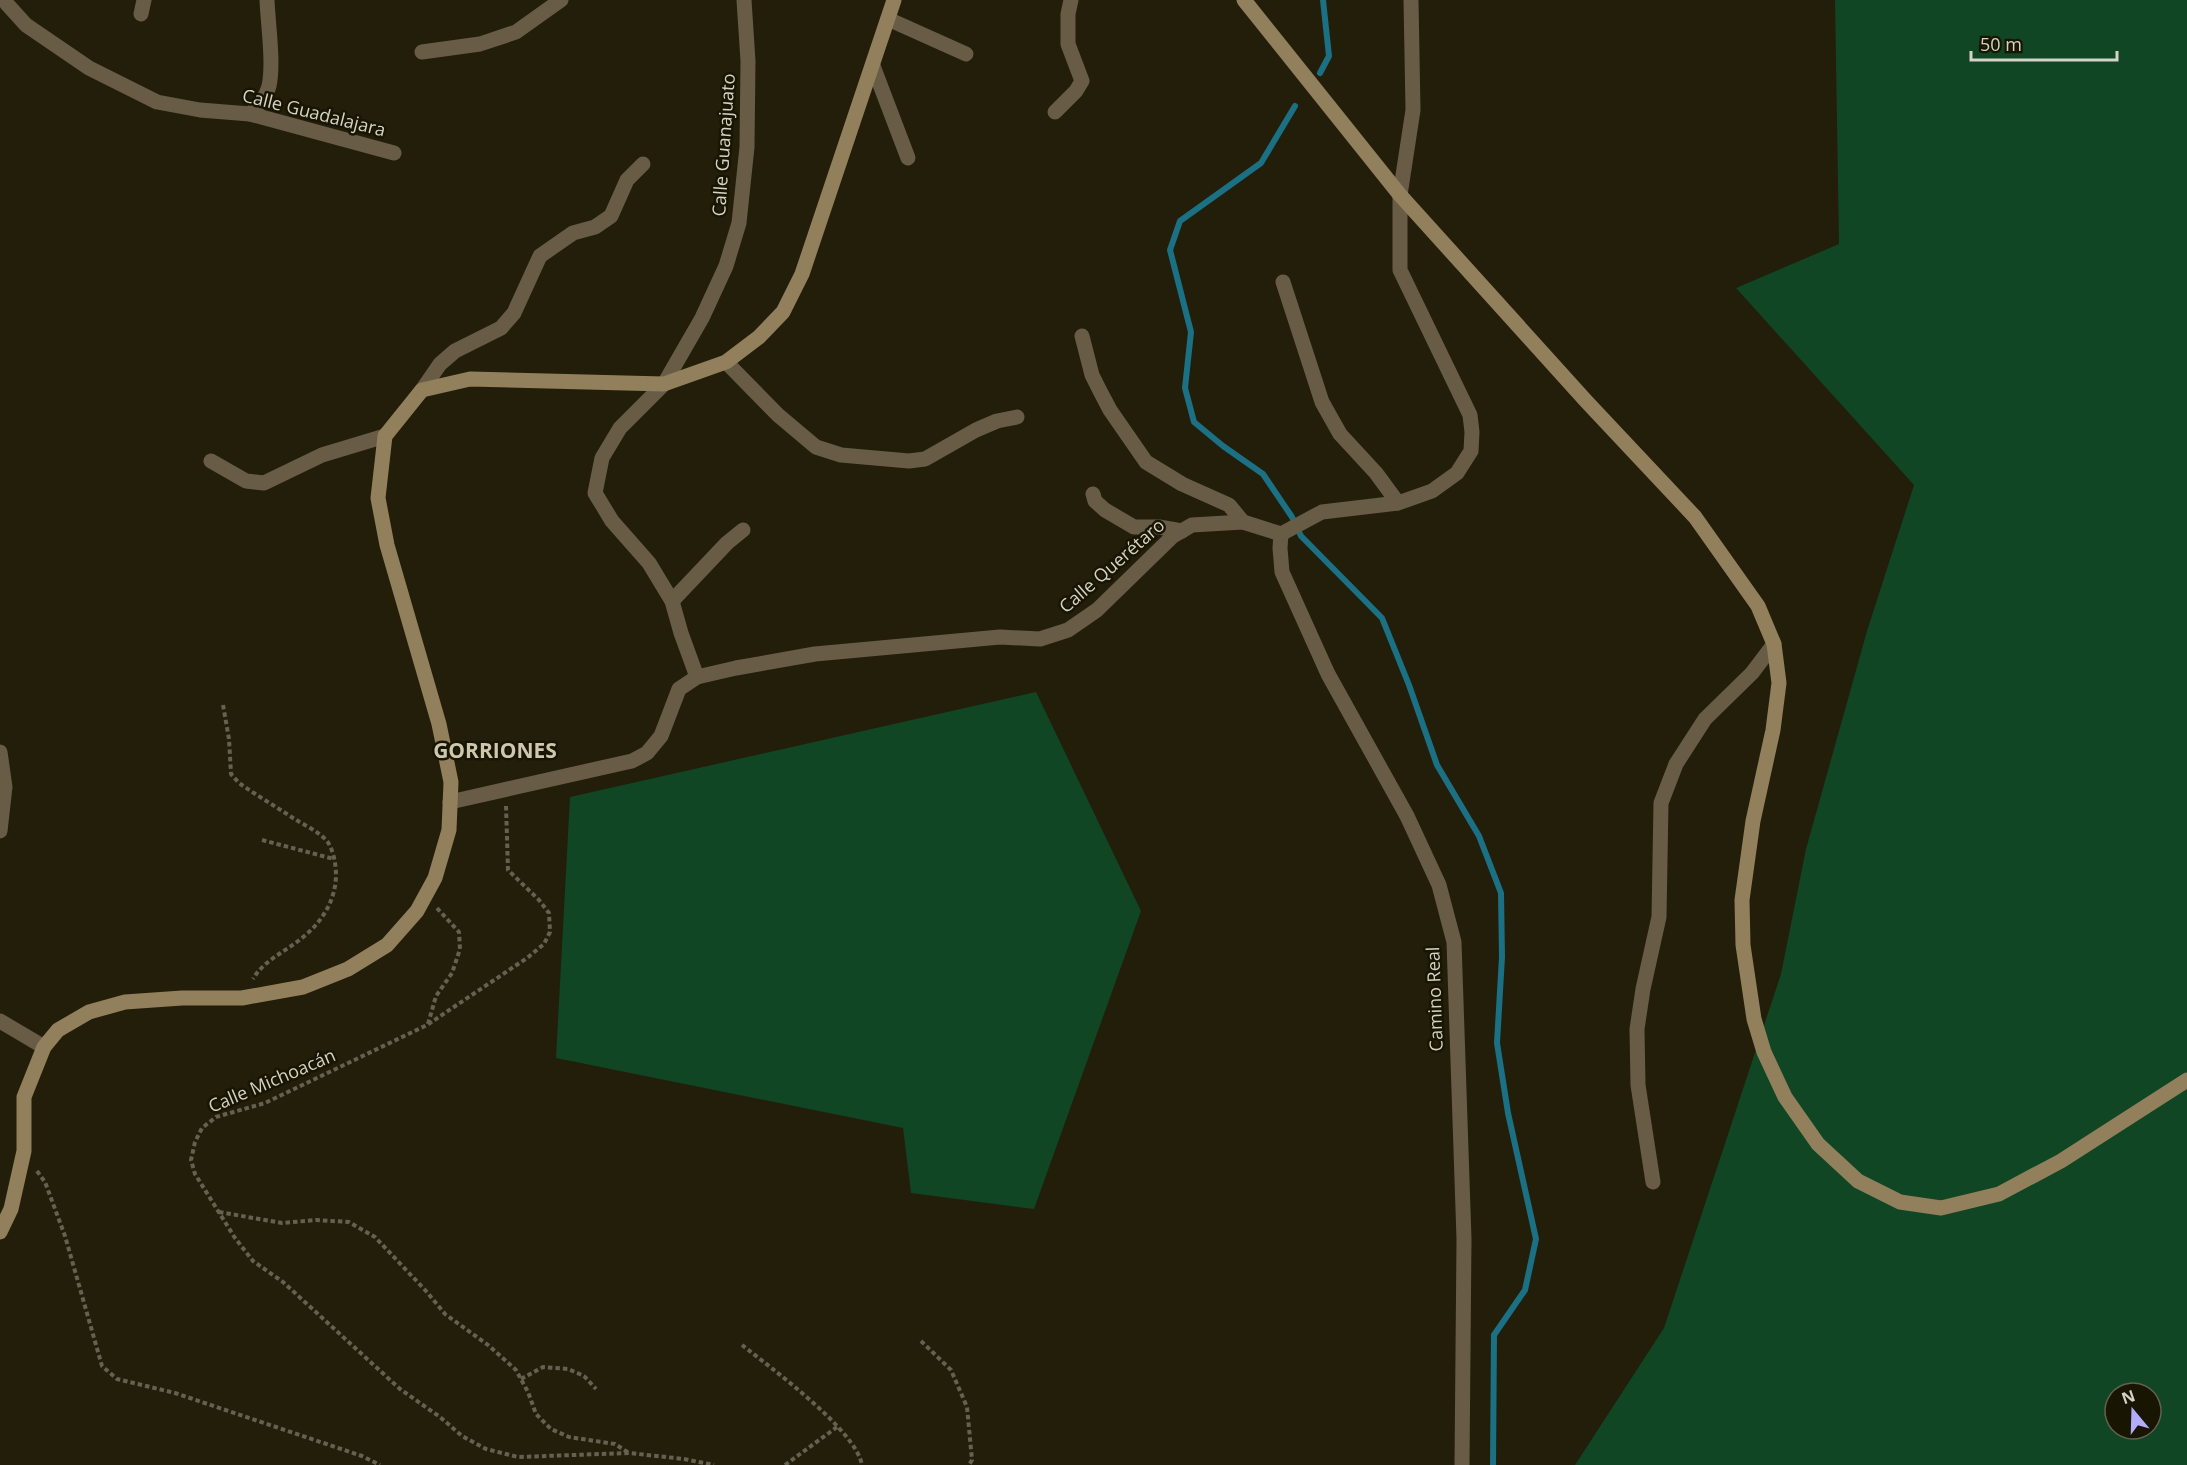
<svg xmlns="http://www.w3.org/2000/svg" width="2187" height="1465" font-family="'Open Sans',sans-serif">
  <style>
    .green { fill: #104623; fill-rule: evenodd }
    .lines { fill: none; stroke-linecap: round; stroke-linejoin: round }
    .stream { stroke: #1b7084; stroke-width: 6 }
    .path { stroke: #646150; stroke-width: 4; stroke-dasharray: 4.5 3; stroke-linecap: butt }
    .minor { stroke: #685c46; stroke-width: 15 }
    .tertiary { stroke: #685c46; stroke-width: 15 }
    .secondary { stroke: #927f5b; stroke-width: 15 }
    .labels { text-anchor: middle; stroke-width: 5; stroke-linejoin: round; paint-order: stroke }
    .street-label { font-size: 18px; fill: #d5d3c6; stroke: #191503 }
    .quarter-label { font-size: 21px; font-weight: bold; fill: #ccc7ae; stroke: #191503 }
  </style>
  <rect width="100%" height="100%" fill="#221e0a"/>
  <g class="green">
    <path d="M1835,0h352v1465h-612l89,-137 117,-354 25,-125 61,-218 47,-146 -178,-197 103,-44zM2115,1393h36v36h-36z"/>
    <path d="M1036,692l105,219 -107,298 -123,-16 -8,-65 -347,-70 14,-261z"/>
  </g>
  <g class="lines">
    <g class="stream">
      <path d="M1320,73l9,-17 -6,-56"/>
      <path d="M1295,106l-34,57 -81,58 -10,29 21,82 -6,56 9,34 29,24 40,28 29,43 9,19 81,82 27,67 28,80 42,71 22,57 1,64 -5,86 11,70 28,126 -11,51 -31,45 -1,130"/>
    </g>
    <g class="path">
      <path d="M223,705l6,34 2,35 8,9c17,12 36,23 54,35 11,7 25,13 34,23 4,5 7,15 8,22 5,30 -10,57 -33,75 -17,14 -38,22 -49,41"/>
      <path d="M506,806l2,64 31,30 10,13 1,19 -6,12 -17,14 -100,67 -162,78 -49,14 -14,11 -7,14 -4,18 4,14 40,64 18,23 30,21 117,107 40,28 22,19 24,13 32,8 111,-4 55,6 30,6"/>
      <path d="M262,840l72,19"/>
      <path d="M428,1024l8,-28 16,-23 8,-24 -1,-17 -23,-25"/>
      <path d="M37,1171l8,11 20,54 37,130 15,13 58,14 187,63 18,9"/>
      <path d="M219,1212l63,11 34,-3 33,2 26,15 51,54 19,23 43,31 28,25 12,22 8,22 15,15 18,8 46,7 14,9"/>
      <path d="M921,1341l30,29 16,37 5,53 -3,5"/>
      <path d="M742,1345c29,23 114,85 120,120"/>
      <path d="M521,1379l22,-12 25,2 16,7 12,13"/>
      <path d="M785,1465l52,-38"/>
    </g>
    <g class="minor">
      <path d="M6,0l1,4 19,21 63,43 68,34 43,8 50,4 144,39"/>
      <path d="M141,14l3,-14"/>
      <path d="M888,19l78,35"/>
      <path d="M422,52l58,-8 36,-12 45,-32"/>
      <path d="M873,66l35,92"/>
      <path d="M1055,112l21,-21 6,-10 -14,-37v-30l3,-14"/>
      <path d="M250,114c8,-8 16,-16 19,-28 5,-22 -1,-62 -2,-86"/>
      <path d="M1283,282l39,120 18,32 36,39 22,30"/>
      <path d="M1082,336l10,39 8,16 10,19 36,52 36,22 47,21 14,17"/>
      <path d="M726,362l52,53 38,32 25,8 68,6 16,-2 51,-29 21,-9 20,-4"/>
      <path d="M422,390l18,-26 15,-13 46,-23 13,-15 26,-57 33,-23 22,-6 16,-11 16,-36 16,-16"/>
      <path d="M211,461l35,20 18,2 58,-28 63,-19"/>
      <path d="M1093,494l2,7 10,9 29,17h25l23,4"/>
      <path d="M1281,534l-1,14 2,24 46,102 79,142 32,69 15,57 10,297 -2,226"/>
      <path d="M672,601l55,-58 16,-13"/>
      <path d="M697,677l-16,-44 -9,-32 -23,-38 -37,-42 -17,-28 7,-35 18,-30 44,-44 38,-66 24,-52 13,-43 8,-76 1,-86 -4,-61"/>
      <path d="M450,802l182,-41 15,-8 14,-17 18,-47 18,-12 39,-9 79,-14 185,-17 40,2 28,-9 29,-20 76,-74 19,-11 51,-3 38,12 41,-22 76,-9 34,-12 25,-18 14,-22 1,-19 -2,-17 -70,-145v-75"/>
      <path d="M1653,1182l-15,-97 -1,-56 6,-40 16,-72 2,-114 15,-39 29,-45 47,-46 22,-29"/>
    </g>
    <g class="tertiary">
      <path d="M1400,195l13,-85 -2,-110"/>
      <path d="M0,752l5,35 -5,44"/>
      <path d="M0,1021l44,26"/>
    </g>
    <g class="secondary">
      <path d="M1244,0l156,195 186,206 109,116 63,89 16,38 5,39 -6,47 -20,91 -11,79 1,45 11,74 10,33 21,45 33,47 40,37 42,21 41,6 58,-14 62,-33 126,-81"/>
      <path d="M0,1232l11,-23 13,-58v-54l20,-50 14,-17 31,-18 36,-10 57,-4h60l61,-11 45,-18 39,-24 30,-34 18,-33 14,-48 2,-48 -12,-58 -52,-179 -9,-47 7,-62 37,-46 48,-11 194,5 62,-22 33,-25 24,-25 19,-38 92,-274"/>
    </g>
  </g>
  <g class="labels">
    <g class="street-label">
      <text transform="translate(314 113) rotate(14)" y="6">Calle Guadalajara</text>
      <text transform="translate(724 145) rotate(-86)" y="6">Calle Guanajuato</text>
      <text transform="translate(1112 566) rotate(-41)" y="6">Calle Querétaro</text>
      <text transform="translate(1435 999) rotate(-92)" y="6">Camino Real</text>
      <text transform="translate(272 1081) rotate(-23)" y="6">Calle Michoacán</text>
    </g>
    <g class="quarter-label">
      <text x="495" y="758">GORRIONES</text>
    </g>
  </g>
  <g transform="translate(2133 1411) rotate(341)"><circle r="28" fill="#191503" stroke="#646151" stroke-width="1.5"/>
  <path d="M0-4.5L10 22L0 15L-10 22Z" fill="#b1adfa"/>
  <text y="-9" font-size="16" font-weight="bold" text-anchor="middle" fill="#d5d3c6">N</text>
  </g>
  <path d="M1971 51v9h146v-9" fill="none" stroke="#d5d3c6" stroke-width="3"/>
  <text x="1980" y="51" font-size="18" fill="#d5d3c6" stroke="#191503" stroke-width="4.5" paint-order="stroke">50 m</text>
</svg>
